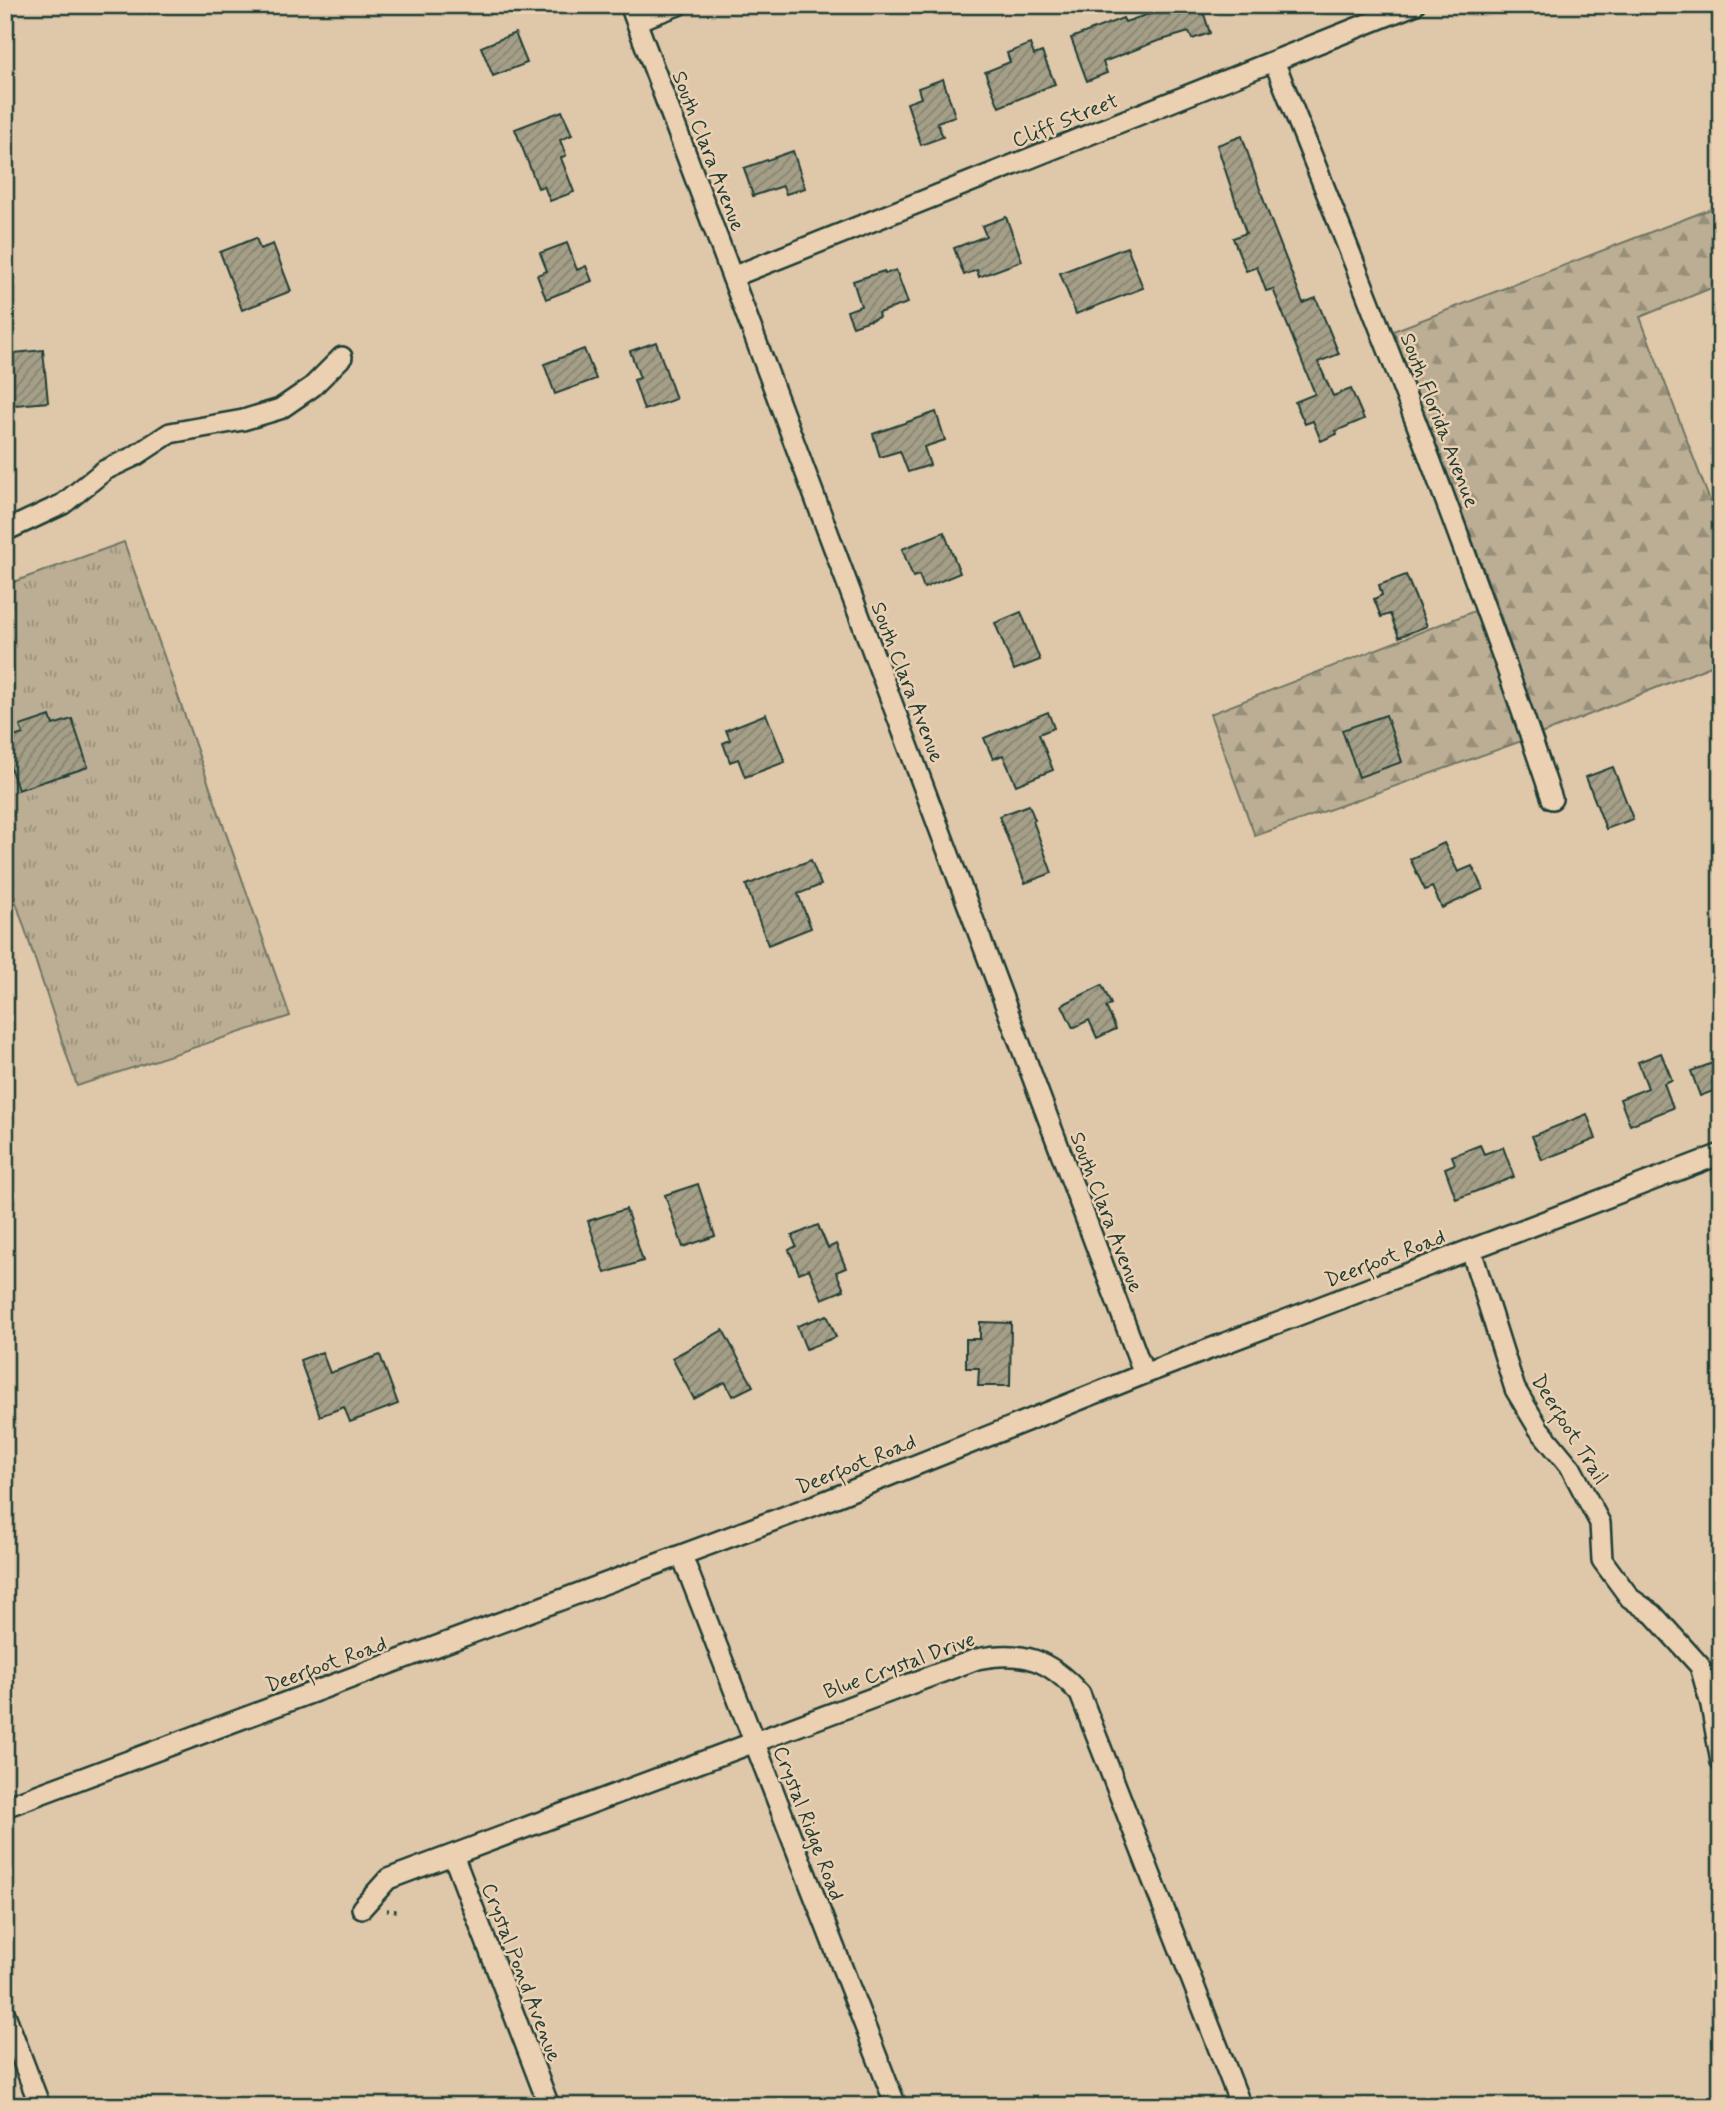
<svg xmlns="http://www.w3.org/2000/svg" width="1726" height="2111" font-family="Mynerve,sans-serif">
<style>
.grass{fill:url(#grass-tufts);stroke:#6e7664;stroke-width:2}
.forest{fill:url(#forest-firs);stroke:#6e7664;stroke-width:2}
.building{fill:url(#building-hatch);stroke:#1f3d34;stroke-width:2}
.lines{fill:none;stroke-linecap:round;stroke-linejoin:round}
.minor-casing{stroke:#1f3d34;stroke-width:24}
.path{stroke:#1f3d34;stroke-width:3.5;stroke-dasharray:2 5;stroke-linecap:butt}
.minor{stroke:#ebd0b2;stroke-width:19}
.labels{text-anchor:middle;stroke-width:5;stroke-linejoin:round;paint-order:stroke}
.street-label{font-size:21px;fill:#1f3d34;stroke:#ebd0b2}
</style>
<defs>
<pattern id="grass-tufts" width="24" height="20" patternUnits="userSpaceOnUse" patternTransform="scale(1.75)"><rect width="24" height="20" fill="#bcae94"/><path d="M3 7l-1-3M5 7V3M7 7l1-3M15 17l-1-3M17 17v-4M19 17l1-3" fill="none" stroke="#988f7a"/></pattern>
<pattern id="forest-firs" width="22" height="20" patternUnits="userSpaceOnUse" patternTransform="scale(1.75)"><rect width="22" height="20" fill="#bcae94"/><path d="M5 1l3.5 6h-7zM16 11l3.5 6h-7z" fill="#988f7a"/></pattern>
<pattern id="building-hatch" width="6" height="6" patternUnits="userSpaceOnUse" patternTransform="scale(1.75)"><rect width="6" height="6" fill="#a59f88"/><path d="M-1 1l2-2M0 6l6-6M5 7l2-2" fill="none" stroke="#868370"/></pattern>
</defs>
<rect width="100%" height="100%" fill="#dfc7aa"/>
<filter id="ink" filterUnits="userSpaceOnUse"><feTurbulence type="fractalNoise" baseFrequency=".0143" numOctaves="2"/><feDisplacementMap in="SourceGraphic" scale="14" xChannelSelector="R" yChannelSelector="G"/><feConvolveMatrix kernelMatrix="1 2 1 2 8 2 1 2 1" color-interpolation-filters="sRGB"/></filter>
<g filter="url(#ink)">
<!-- grass -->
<path class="grass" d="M124,542L290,1016L77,1086L5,869V585Z"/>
<!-- forest -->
<path class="forest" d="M1721,205V284L1640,317L1721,530V662L1541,734L1497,605L1393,331Z
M1477,610L1522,741L1255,836L1210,714Z"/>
<!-- building -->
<path class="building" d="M1163,5H1201L1210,33L1192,39L1189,32L1155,42L1103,62L1107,73L1087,81L1071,38L1123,18L1125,22L1164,9Z
M515,33L527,63L493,76L481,47Z
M1030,44L1034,55L1042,52L1055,84L999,107L985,72L1010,62L1007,53Z
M943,79L955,116L937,122L943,137L921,145L907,103L921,98L918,88Z
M562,111L572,135L560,140L566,155L561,158L574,192L550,201L544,186L538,188L515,129Z
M1242,136L1267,210L1303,303L1316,298L1339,354L1318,362L1333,396L1351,389L1364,419L1336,431L1337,434L1321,441L1313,421L1305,424L1295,402L1315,394L1273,289L1266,291L1257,267L1246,271L1233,238L1246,233L1217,145Z
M793,151L805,188L786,194L783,186L753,196L744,168Z
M1006,217L1022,261L979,277L977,270L964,275L954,248L986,236L982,226Z
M256,238L260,249L273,244L291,291L242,310L220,252Z
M567,243L577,270L586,266L592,281L546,299L537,275L547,271L540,253Z
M1127,247L1143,288L1076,314L1060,273Z
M896,270L908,303L878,313L879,317L853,326L847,311L861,306L853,281L884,271L885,274Z
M656,342L676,399L644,410L634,380L640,378L630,351Z
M584,349L596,379L555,394L544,364Z
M43,350L48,402L5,406V354Z
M936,412L945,440L924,447L930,465L908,472L900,451L880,457L873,434Z
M944,532L960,573L924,588L919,575L913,577L902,549Z
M1406,575L1427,626L1399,637L1390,614L1381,617L1374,599L1382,595L1379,585Z
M1021,612L1040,660L1014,670L995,623Z
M1048,712L1054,728L1039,734L1053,770L1016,785L1003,755L993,759L984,738Z
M766,714L785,762L745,777L738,759L730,762L723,743L730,740L726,730Z
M1386,715L1402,762L1359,777L1342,730Z
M50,716L53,725L72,719L88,767L18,790L5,752V740L23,734L20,726Z
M1613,767L1633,819L1606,829L1586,777Z
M1029,805L1035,820L1033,821L1052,873L1025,883L999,816Z
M1444,843L1458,872L1472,866L1483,889L1442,908L1432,887L1425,890L1410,859Z
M811,860L821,885L798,894L811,928L768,945L746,885Z
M1102,985L1111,1004L1106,1007L1116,1029L1097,1038L1089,1020L1073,1028L1062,1005Z
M1661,1053L1672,1080L1664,1083L1673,1108L1630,1125L1620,1099L1648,1088L1638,1062Z
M1721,1060V1088L1700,1096L1691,1071Z
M1587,1114L1596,1139L1542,1160L1532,1136Z
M1480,1145L1484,1154L1503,1147L1514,1177L1456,1199L1445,1168L1455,1164L1452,1156Z
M698,1184L715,1236L683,1247L665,1195Z
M626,1209L643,1261L605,1273L588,1221Z
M818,1225L828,1248L836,1244L846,1268L836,1272L844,1290L822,1299L809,1269L799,1273L789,1250L796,1246L792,1236Z
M827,1315L836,1337L806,1349L797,1326Z
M980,1322L1011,1323L1010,1386H978L979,1368H966V1339H980Z
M723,1330L753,1386L733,1396L725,1382L694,1399L672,1358Z
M322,1352L330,1373L380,1355L398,1404L350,1422L344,1407L320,1416L300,1360Z"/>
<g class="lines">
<!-- minor casing -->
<g class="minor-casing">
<path id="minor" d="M630,5L1144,1374
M636,21L678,5
M1274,61C1372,306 1468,549 1552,799
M732,277L1414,5
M5,531L63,504L105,470L135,456L170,433L243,420L280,409L312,387L342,357
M1471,1250L1515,1389L1539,1429L1571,1468L1600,1523L1602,1560L1630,1598L1653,1614L1700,1666L1711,1705L1721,1762
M682,1556L896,2106
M5,1807L818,1504L1144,1374L1721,1154
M453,1855L549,2106
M362,1908L388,1879L977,1659C1023,1650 1049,1659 1080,1694L1241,2106
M5,2014L40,2106"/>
</g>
<!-- path -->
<path class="path" d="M387,1910L398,1911"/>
<!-- minor -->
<use href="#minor" class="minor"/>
</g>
</g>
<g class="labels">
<!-- street labels -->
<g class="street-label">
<text transform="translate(1065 120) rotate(-22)" y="7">Cliff Street</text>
<text transform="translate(709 151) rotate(69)" y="7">South Clara Avenue</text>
<text transform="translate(1440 420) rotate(69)" y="7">South Florida Avenue</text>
<text transform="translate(908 682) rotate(69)" y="7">South Clara Avenue</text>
<text transform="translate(1107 1212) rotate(69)" y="7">South Clara Avenue</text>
<text transform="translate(1385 1258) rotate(-21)" y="7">Deerfoot Road</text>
<text transform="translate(1570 1429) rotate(58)" y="7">Deerfoot Trail</text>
<text transform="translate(856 1464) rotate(-22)" y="7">Deerfoot Road</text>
<text transform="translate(326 1664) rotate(-20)" y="7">Deerfoot Road</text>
<text transform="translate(899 1665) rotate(-20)" y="7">Blue Crystal Drive</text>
<text transform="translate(809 1823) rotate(69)" y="7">Crystal Ridge Road</text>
<text transform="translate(522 1972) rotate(69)" y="7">Crystal Pond Avenue</text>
</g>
</g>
<!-- margin -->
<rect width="1726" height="2111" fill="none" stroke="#ebd0b2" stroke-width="28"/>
<rect x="14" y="14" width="1698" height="2083" fill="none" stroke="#1f3d34" stroke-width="2.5" filter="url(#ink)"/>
</svg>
